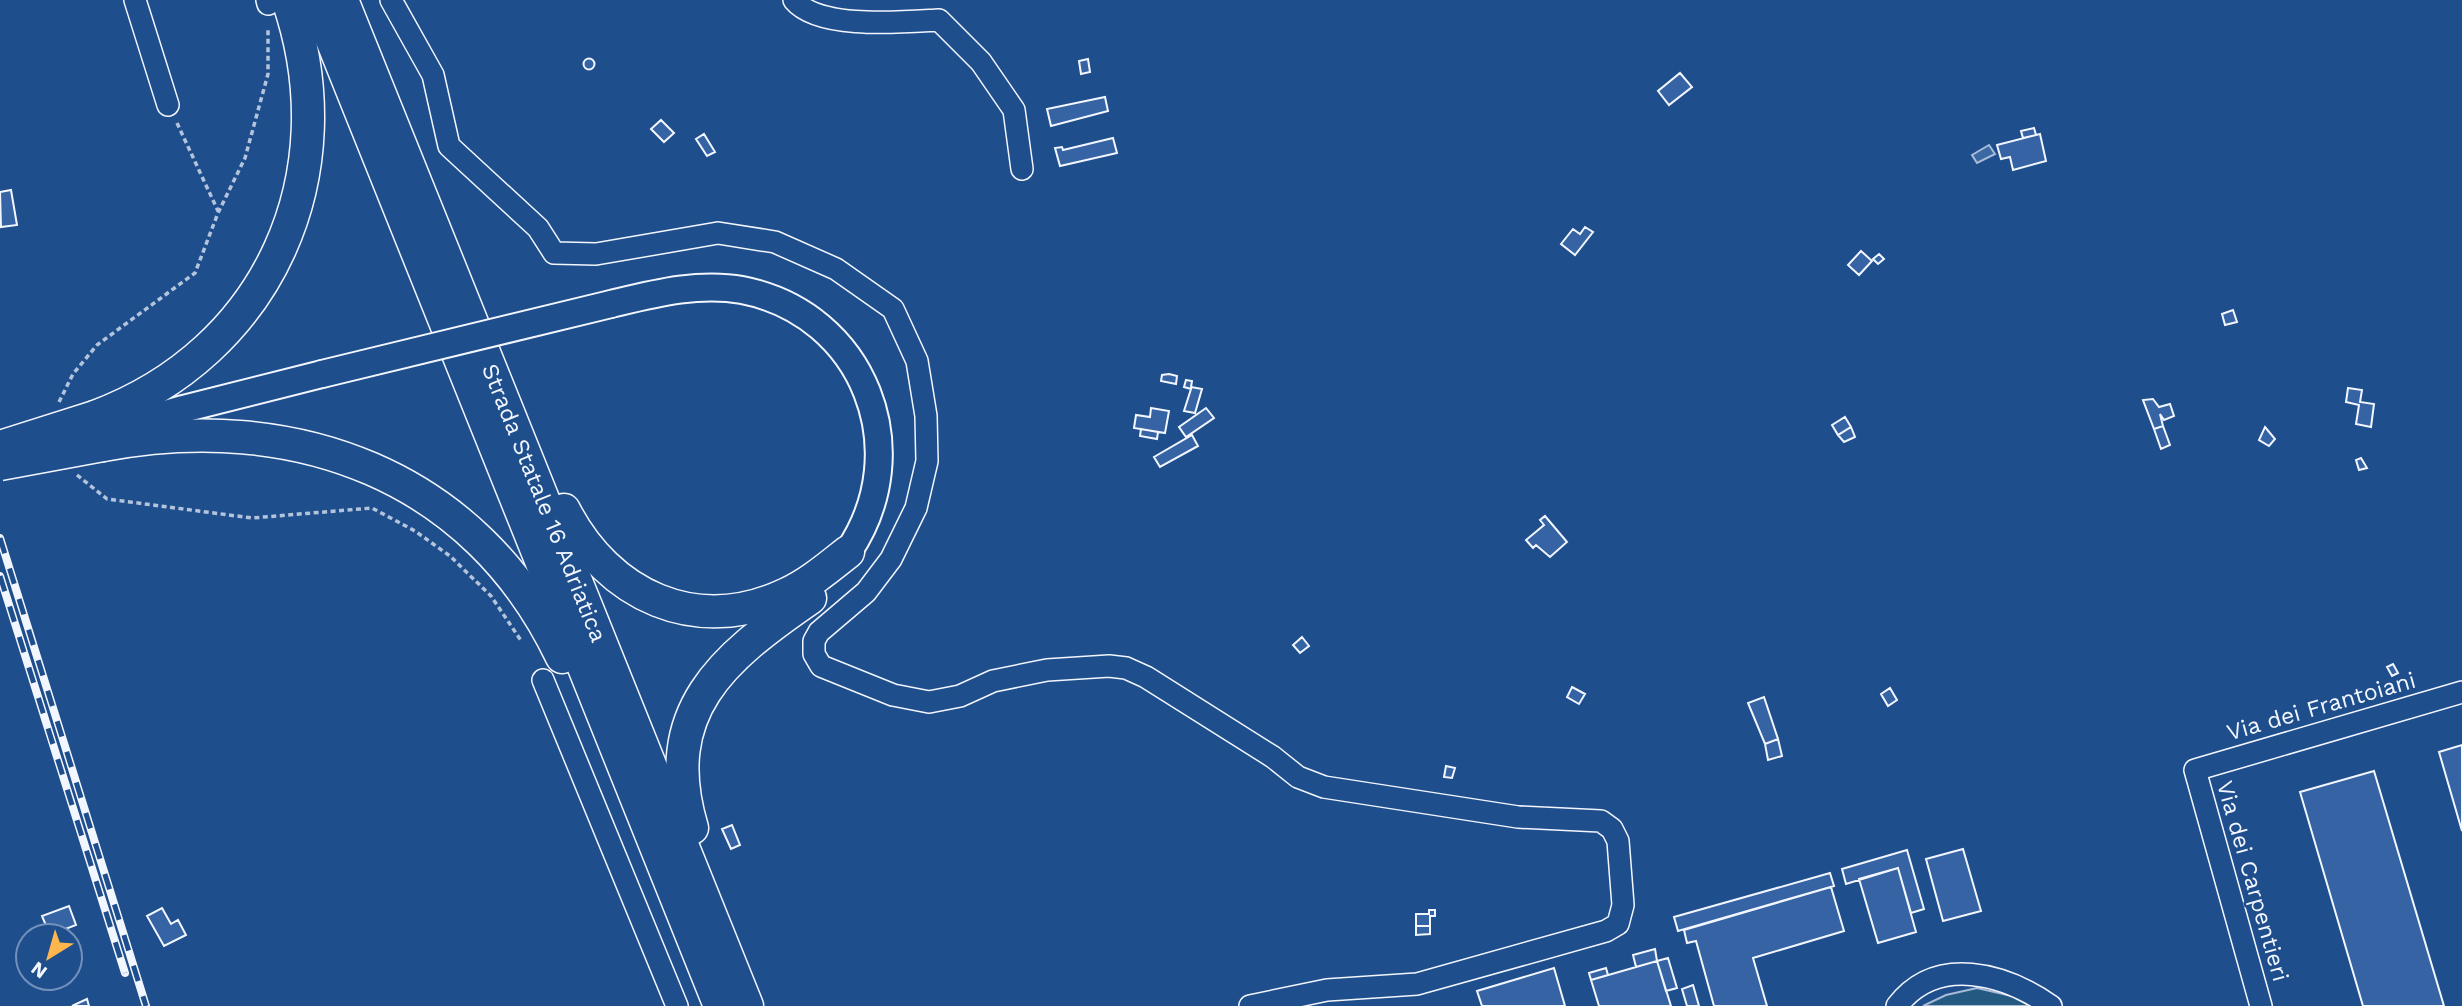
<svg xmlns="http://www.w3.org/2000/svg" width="2462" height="1006" font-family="'Work Sans',sans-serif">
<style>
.green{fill:#245a82;stroke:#a8bbd7;stroke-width:2}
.water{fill:#3b69a3;stroke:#a8bbd7;stroke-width:2}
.building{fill:#3563a3;stroke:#f2f6ff;stroke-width:2}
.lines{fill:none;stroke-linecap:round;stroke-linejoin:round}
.minor-casing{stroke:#f2f6ff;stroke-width:24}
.major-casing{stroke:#f2f6ff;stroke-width:30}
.highway-casing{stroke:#f2f6ff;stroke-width:35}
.path{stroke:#b3c4dc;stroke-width:3.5;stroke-dasharray:5 3.5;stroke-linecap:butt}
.minor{stroke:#1f4e8c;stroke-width:21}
.major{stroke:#1f4e8c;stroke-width:26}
.highway{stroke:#1f4e8c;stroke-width:32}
.rail-casing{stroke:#f2f6ff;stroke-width:8}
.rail{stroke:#1f4e8c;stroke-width:5;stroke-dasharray:16;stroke-linecap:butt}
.major-bridge-casing{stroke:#f2f6ff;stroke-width:30;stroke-linecap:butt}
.highway-bridge-casing{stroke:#f2f6ff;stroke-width:35;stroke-linecap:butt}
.major-bridge{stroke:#1f4e8c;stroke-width:26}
.highway-bridge{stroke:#1f4e8c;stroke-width:32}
.labels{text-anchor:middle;stroke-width:5;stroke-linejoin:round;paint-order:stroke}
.street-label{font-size:23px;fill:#f2f6ff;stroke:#1f4e8c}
</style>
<rect width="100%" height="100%" fill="#1f4e8c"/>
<!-- green -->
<path class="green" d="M1977,988L2016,997L2030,1006H1923L1946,995Z"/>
<!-- water -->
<path class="water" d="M1989,145L1995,154L1977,163L1972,155Z"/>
<!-- building -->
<path class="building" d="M583.5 64a5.5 5.5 0 1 1 11 0a5.5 5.5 0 1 1-11 0Z
M1088,59L1090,72L1081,74L1079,61Z
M1680,73L1692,87L1669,105L1658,91Z
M1105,97L1108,111L1051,126L1047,109Z
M661,120L674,133L664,142L651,129Z
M2034,128L2036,135L2023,138L2021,131Z
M704,134L715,152L707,156L696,139Z
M2040,134L2046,161L2013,170L2010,157L2001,159L1997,145Z
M1113,138L1117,153L1060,166L1055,148L1062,147L1063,150Z
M11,190L17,225L1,227L0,192Z
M1585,227L1593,232L1575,255L1561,244L1573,229L1580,234Z
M1861,251L1872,261L1859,275L1848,265Z
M1879,254L1884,259L1878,264L1873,259Z
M2233,310L2237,322L2225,325L2222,314Z
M1169,374L1177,376L1176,384L1161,381L1162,375Z
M1186,380L1192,381L1191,387L1202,389L1195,413L1184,411L1191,389L1184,387Z
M2348,388L2362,390L2360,402L2374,404L2371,427L2356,424L2359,405L2346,402Z
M2153,399L2159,407L2170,404L2174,416L2164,420L2160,414L2163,426L2154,429L2143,400Z
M1151,408L1169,411L1165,433L1134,428L1136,415L1150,417Z
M1206,408L1214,418L1186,437L1179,427Z
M1845,417L1851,427L1838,435L1832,425Z
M2163,426L2170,445L2161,449L2154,429Z
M1851,427L1855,437L1844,442L1838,435Z
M2265,427L2275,439L2269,446L2259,440Z
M1141,429L1158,432L1157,439L1140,436Z
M1192,435L1198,446L1160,467L1154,457Z
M2361,458L2367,468L2359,470L2356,460Z
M1545,516L1567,542L1550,557L1536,545L1533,548L1526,540L1544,525L1540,520Z
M1302,637L1309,646L1300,653L1293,645Z
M2393,664L2398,673L2392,676L2387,667Z
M1572,687L1585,694L1579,704L1567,697Z
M1890,688L1897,700L1888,706L1881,694Z
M1764,697L1778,739L1765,744L1748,703Z
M1778,739L1782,756L1768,760L1765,744Z
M2462,745V831L2439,752Z
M1446,766L1455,768L1452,778L1444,777Z
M2374,771L2444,1006H2363L2300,792Z
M732,825L740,845L731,849L722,829Z
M1963,849L1981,911L1943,921L1926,859Z
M1907,850L1924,909L1911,913L1898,868L1846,884L1842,869Z
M1898,868L1916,932L1878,943L1859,879Z
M1830,873L1834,886L1678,931L1674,917Z
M1831,887L1844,931L1753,958L1767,1006H1714L1696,941L1687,943L1684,930Z
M69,906L76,925L50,935L42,916Z
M162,908L171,924L178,920L186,935L164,946L147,916Z
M1429,910H1435V916H1430V926H1416V914H1429Z
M1416,926H1430V934L1416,935Z
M1655,949L1657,961L1636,967L1633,955Z
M1668,958L1677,988L1666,991L1657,961Z
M1657,961L1671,1006H1599L1591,980Z
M1554,968L1565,1006H1482L1477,991Z
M1606,968L1608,975L1591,980L1589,973Z
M1693,985L1699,1006H1687L1682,989Z
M87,999L89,1006H72Z"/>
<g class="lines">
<!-- minor casing -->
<g class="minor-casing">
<path id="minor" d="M135,0L168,105
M267,0L268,4
M391,0L433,75L449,146L538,228L554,253L596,254L718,233L775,242L836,269L893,309L917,361L926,416L927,461L916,508L891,559L866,592L819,632L814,641V654L821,666L893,695L929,702L960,696L993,681L1047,670L1109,666L1126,668L1146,677L1273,757L1298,777L1324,787L1518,817L1601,821L1612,829L1618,841L1623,905L1618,924L1606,931L1417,984L1327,990L1250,1006
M794,0C819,30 903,22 939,20L981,62L1014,110L1022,169
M543,680L677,1006
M1897,1006C1937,954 2005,974 2051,1006
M2261,1006L2195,770L2462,692"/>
</g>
<!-- major casing -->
<g class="major-casing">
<path id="major" d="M611,304C653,294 698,282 742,290C865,314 917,451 848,552
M101,433L183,409L322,374"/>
</g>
<!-- highway casing -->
<g class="highway-casing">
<g id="highway">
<path d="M316,0L720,1006"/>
<path id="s1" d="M342,0L747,1006"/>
<path d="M95,417C270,352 348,174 288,0"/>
<path d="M103,445C294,409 475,474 562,657"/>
<path d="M564,510C608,596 696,637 787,594C809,584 829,567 848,552"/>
<path d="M692,828C657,711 723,658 810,598"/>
</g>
</g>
<!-- path -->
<path class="path" d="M177,123L218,211
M59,402L73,374L97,345L195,273L218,213L245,158L268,74V27
M77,475L107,499L252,518L372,508L415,531L450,556L491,596L522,642"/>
<!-- minor -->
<use href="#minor" class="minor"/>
<!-- major -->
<use href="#major" class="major"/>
<!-- highway -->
<use href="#highway" class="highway"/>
<!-- rail casing -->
<g class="rail-casing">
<path id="rail" d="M0,538L146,1006
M0,576L125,973"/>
</g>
<!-- rail -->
<use href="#rail" class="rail"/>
<!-- major-bridge casing -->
<g class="major-bridge-casing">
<path id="major-bridge" d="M322,374L611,304"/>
</g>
<!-- highway-bridge casing -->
<g class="highway-bridge-casing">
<path id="highway-bridge" d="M0,447L95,417
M0,464L103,445"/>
</g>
<!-- major-bridge -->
<use href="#major-bridge" class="major-bridge"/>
<!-- highway-bridge -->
<use href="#highway-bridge" class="highway-bridge"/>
</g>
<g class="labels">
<!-- street labels -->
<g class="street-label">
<text dy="8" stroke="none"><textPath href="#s1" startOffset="542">Strada Statale 16 Adriatica</textPath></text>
<text transform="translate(2321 706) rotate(-16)" y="8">Via dei Frantoiani</text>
<text transform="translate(2253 881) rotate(74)" y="8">Via dei Carpentieri</text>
</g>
</g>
<!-- north arrow -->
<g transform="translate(49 957) rotate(217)"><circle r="33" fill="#1f4e8c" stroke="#7391ba" stroke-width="2"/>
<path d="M0-5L12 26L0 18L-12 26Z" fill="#ffb74d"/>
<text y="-10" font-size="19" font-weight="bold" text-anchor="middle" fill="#f2f6ff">N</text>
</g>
</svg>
